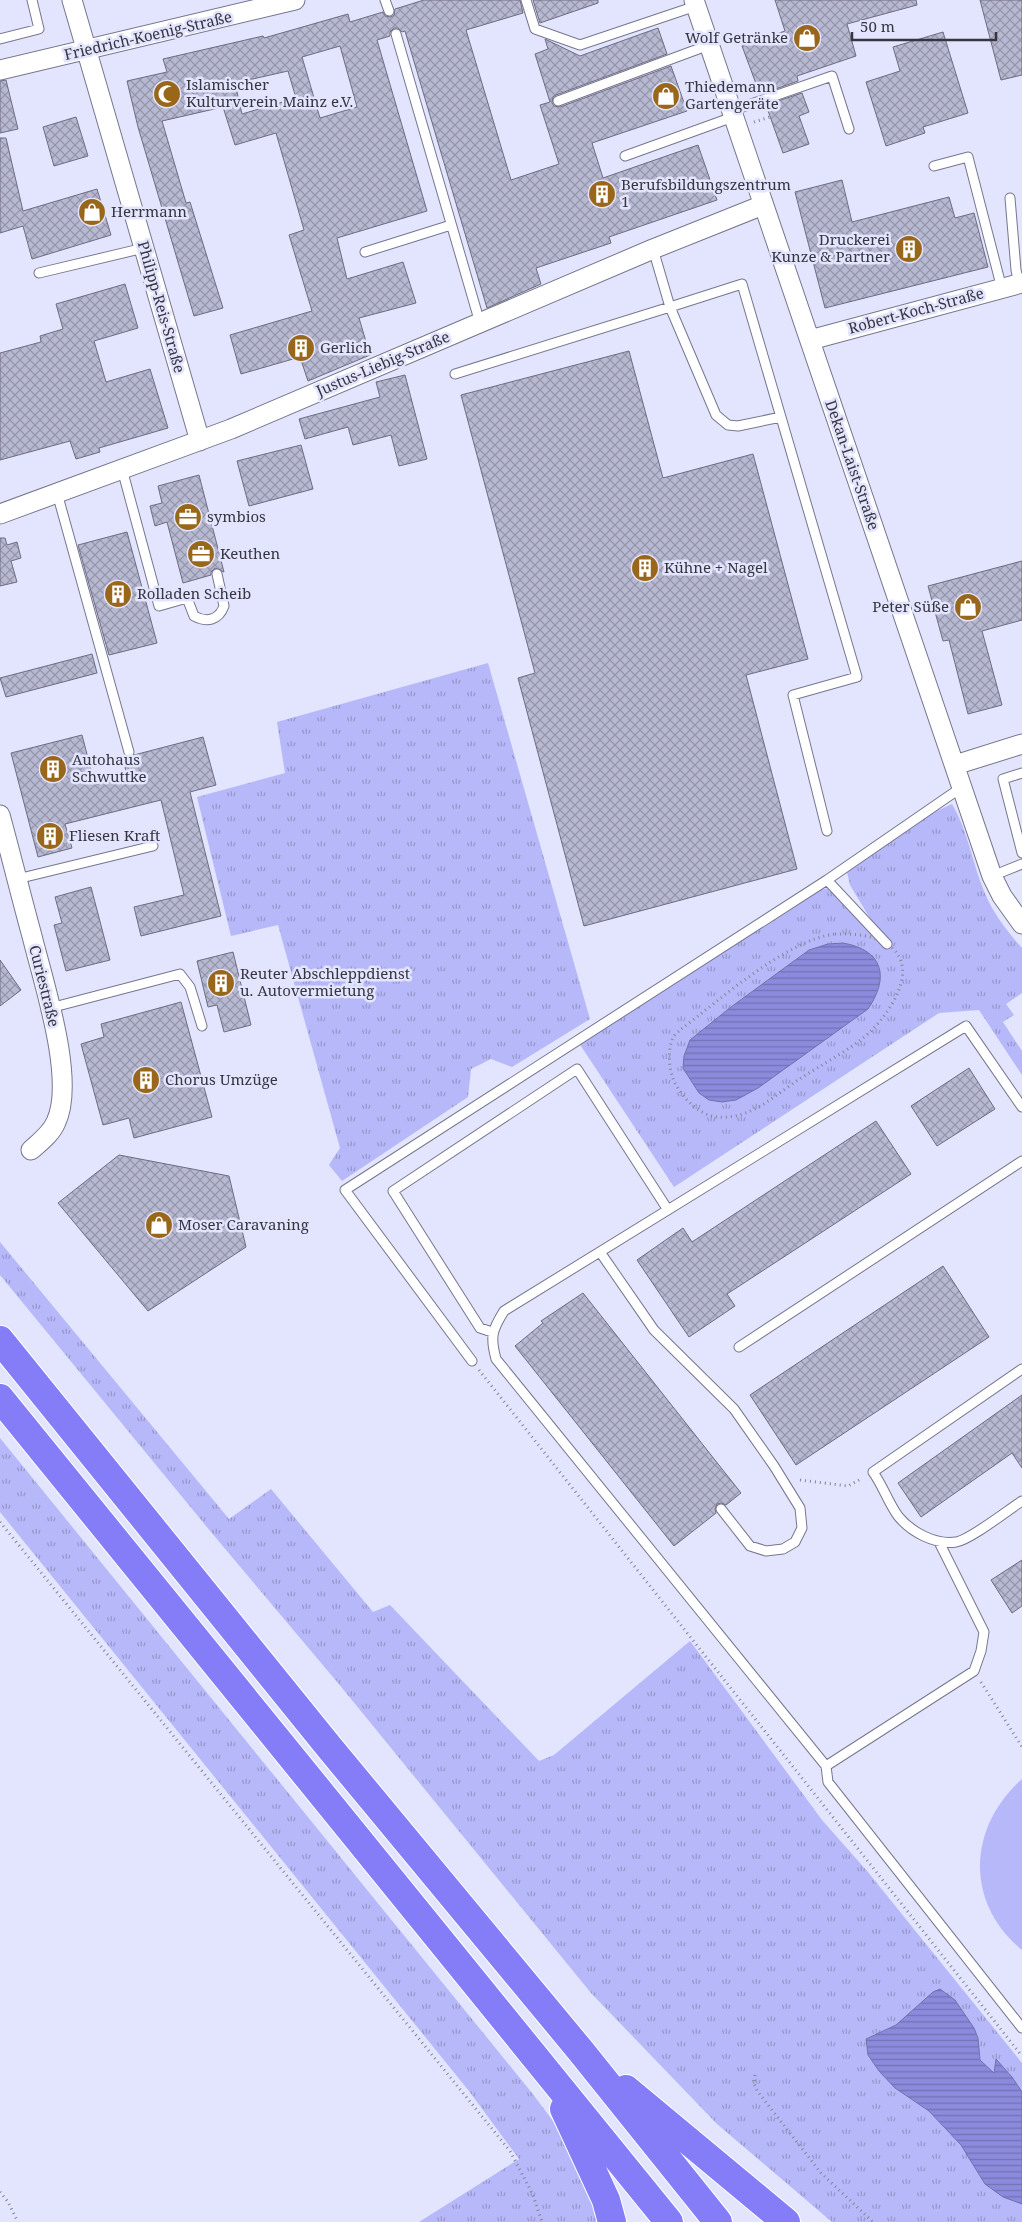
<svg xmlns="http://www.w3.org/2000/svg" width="1022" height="2222" font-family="'Noto Serif',serif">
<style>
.grass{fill:url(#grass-tufts)}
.garden{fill:#b7b8f9}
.water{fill:url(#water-rules);stroke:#7271ad}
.building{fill:url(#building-cross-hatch);stroke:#6c6d83;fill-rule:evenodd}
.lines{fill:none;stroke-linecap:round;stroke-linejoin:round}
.lane-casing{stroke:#76778e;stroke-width:11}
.street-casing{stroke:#76778e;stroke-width:21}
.highway-casing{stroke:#fff;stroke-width:30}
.path{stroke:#858596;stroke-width:3;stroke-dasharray:1 4;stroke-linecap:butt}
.lane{stroke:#fff;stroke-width:9}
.street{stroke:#fff;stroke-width:19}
.highway{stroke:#857cf7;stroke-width:28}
.labels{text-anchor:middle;stroke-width:5;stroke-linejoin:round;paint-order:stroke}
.street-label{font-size:15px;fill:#363640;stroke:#e3e4fe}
.poi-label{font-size:15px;fill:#363640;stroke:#e3e4fe;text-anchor:start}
</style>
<defs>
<pattern id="grass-tufts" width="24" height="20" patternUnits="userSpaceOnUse" patternTransform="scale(1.25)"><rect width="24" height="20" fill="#b7b8f9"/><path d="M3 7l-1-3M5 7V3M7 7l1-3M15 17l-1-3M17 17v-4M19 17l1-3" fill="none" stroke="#9696cb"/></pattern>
<pattern id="water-rules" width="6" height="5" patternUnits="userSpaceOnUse" patternTransform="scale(1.25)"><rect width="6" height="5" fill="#8b8adc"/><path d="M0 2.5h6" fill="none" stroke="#7272b4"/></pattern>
<pattern id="building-cross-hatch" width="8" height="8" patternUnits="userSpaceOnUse" patternTransform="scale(1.25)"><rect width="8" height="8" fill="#b7b8d1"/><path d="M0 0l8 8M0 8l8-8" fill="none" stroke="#9696ab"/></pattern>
</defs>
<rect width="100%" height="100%" fill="#e3e4fe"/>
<!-- grass -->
<path class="grass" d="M488,663L590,1019L512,1067L491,1059L471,1069L468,1097L342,1181L329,1165L340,1148L278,925L231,936L197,797L285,773L277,722Z
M952,804C968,831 972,862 984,891C992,912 1007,931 1022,948V993L1006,1004L1014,1015L1003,1022L1022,1051V1075L979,1010L939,1013L674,1187L579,1043L814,891L834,887L874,925L850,885L847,872L853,864L928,815Z
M0,1242L229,1519L271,1489L373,1612L390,1605L539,1761L554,1755L690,1641L822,1820L867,1871L1022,2063V2222H832L717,2124L591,1993L338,1683L211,1532L0,1275Z
M0,1438L532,2093L565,2137L603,2222H419L519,2159L469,2091L0,1512Z"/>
<!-- garden -->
<path class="garden" d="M1022,1779V1950C964,1902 968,1827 1022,1779Z"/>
<!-- water -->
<path class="water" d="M843,943C883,950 890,977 868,1009L758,1088L736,1100L722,1102L709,1100L699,1093L683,1068L684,1056L690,1040L731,1007L809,950L828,944Z
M940,1989L955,2000L974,2028L978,2038L980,2060L994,2073L996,2059L1012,2077L1022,2092V2204L1003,2197L985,2184L961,2145L929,2111L895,2088L879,2071L868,2055L866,2039L896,2025L933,1992Z"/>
<!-- building -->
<path class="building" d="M424,0H520L523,13L466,30L511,180L559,164L540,105L550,102L535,54L548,49L545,39L580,56L658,28L667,54L556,95L553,97L552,103L554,106L560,107L671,66L687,111L592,143L603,178L698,145L717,200L609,237L611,243L536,268L541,284L487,308L405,31L402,32L398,28H394L390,32V36L377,40L427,211L337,238L347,279L403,262L416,303L359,318L370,355L308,381L300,357L241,374L230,335L312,311L289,235L304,230L276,133L235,145L223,107L162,121L186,203L190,202L223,308L194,316L138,127L127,81L167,72L163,59L263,36L264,38L348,14L350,22L383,12L385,16L391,17L394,15L395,9ZM340,46L357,107L320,118L302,57ZM288,71L296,98L242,114L235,83Z
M533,0H598V3L540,23Z
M775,0H916L917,5L847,24L856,56L797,76L798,81L762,94L761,88L758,89L742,46L785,31Z
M980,0H1022V75L1001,80Z
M943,32L968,113L923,127L925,133L886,146L866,82L900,71L893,47Z
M6,80L18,129L0,133V81Z
M802,93L809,112L799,116L809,144L783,153L766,105Z
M76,117L88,156L54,166L43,127Z
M0,138H6L23,211L97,189L111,235L32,259L23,226L0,233Z
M842,180L852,222L949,197L955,218L974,213L988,267L825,308L795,192Z
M125,284L138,328L94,341L106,382L150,369L168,428L99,448L100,452L76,459L70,441L0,460V353L41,342L40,336L63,329L56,304Z
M629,351L663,478L753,454L808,659L746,675L797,869L584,926L518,678L535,673L461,395Z
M405,375L427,459L399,466L391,435L353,445L348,427L305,439L299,419L380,397L376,382Z
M301,445L313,489L249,506L237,461Z
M199,475L224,572L215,568L211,572V575L183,583L167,522L155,526L150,506L162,503L158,486Z
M127,532L157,643L109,655L78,545Z
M0,538H5L7,545L17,542L21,558L11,561L17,582L0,586Z
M1022,561V620L982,631L1002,705L968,714L949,640L943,641L928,586Z
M92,654L97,673L6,697L0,678Z
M82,735L95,785L127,776L123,758H130L134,755L203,737L216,785L190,792L221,916L141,936L134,907L184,895L161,800L65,824L72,848L38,857L11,753Z
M91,887L110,960L66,971L54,925L62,923L55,897Z
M233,952L251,1025L224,1032L217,1005L208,1007L197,961Z
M0,960L21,990L0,1006Z
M181,1002L212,1117L134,1138L129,1118L103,1125L81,1044L104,1037L101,1024Z
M969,1068L995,1109L937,1146L911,1106Z
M876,1121L911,1174L727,1294L735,1306L689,1337L637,1260L683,1228L692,1242Z
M119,1155L229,1176L246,1247L148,1311L58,1203Z
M943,1266L989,1337L796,1465L750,1395Z
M583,1293L741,1493L726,1505L721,1503L717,1504L715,1509L716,1513L674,1546L515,1346L543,1323L541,1321Z
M1022,1395V1468L1012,1453L921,1517L898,1483Z
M1022,1560V1606L1012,1613L991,1580Z"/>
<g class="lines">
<!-- lane casing -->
<g class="lane-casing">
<path id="lane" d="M385,0L389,11
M526,0L535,29L580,45L696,6
M396,34L480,323
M0,39L39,29L32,0
M558,101L709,45
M731,111L832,76L849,129
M625,156L733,117
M934,166L968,157L1002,289
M1010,198L1016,270L1019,284
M365,252L451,225
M39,273L144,248
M455,374L670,307L653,249
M781,417L738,426L728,425L716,415L670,307L742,284L857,677L793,695L827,831
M122,469L159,606L187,598L194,616C207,623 219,620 224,606L217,574
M57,493L129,752
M1022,773L1003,779L1022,853
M992,876L1022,864
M17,879L153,846
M827,880L887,944
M50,1008L180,974L190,987L202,1026
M1022,1107L966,1026L504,1311C492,1330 490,1337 496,1359L826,1766L828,1782L1022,2028
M600,1252L654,1330L734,1409L774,1466L800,1508L802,1528L795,1542L783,1549L766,1551L750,1546L721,1509
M492,1332L480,1328L393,1191L577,1069L668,1210
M739,1347L1022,1161
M472,1361L345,1190L827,880L962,787
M1022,1369L873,1472C883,1486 888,1502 898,1516C911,1532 935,1545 956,1542C970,1540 1008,1510 1022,1501
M826,1766L974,1671L981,1651L984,1632L939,1542"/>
</g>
<!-- street casing -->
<g class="street-casing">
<path id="street" d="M72,0L200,441
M694,0L992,876L1002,896L1022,924
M0,70L295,0
M810,340L1022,283
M0,514L231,429L653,249L763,205
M955,765L1022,744
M0,815C11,855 21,896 32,936C43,981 76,1080 56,1122C51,1134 40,1142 31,1150"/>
</g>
<!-- highway casing -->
<g class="highway-casing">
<path id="highway" d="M0,1340L329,1747L580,2050L718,2222
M0,1398L669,2222
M626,2089L786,2222
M564,2109L606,2200L612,2222"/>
</g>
<!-- path -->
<path class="path" d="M754,122L770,117
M835,934C852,934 872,934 887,944C921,966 892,1010 871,1031C855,1047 821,1065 801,1078C779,1092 756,1115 728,1117C704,1120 686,1103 675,1083C669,1072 667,1049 673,1038C674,1035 678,1032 680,1030C720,1000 786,940 835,934Z
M479,1370L1022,2056
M800,1480L848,1486L861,1479
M0,1522L510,2151L533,2195L542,2222
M981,1682L1022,1747
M755,2075L754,2084L758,2092L821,2173L873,2222
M0,2192L8,2202L18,2222"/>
<!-- lane -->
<use href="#lane" class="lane"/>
<!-- street -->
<use href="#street" class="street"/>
<!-- highway -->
<use href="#highway" class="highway"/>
</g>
<!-- icons -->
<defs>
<g id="shop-disc" transform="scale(1.4375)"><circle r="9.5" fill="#986719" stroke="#e3e4fe"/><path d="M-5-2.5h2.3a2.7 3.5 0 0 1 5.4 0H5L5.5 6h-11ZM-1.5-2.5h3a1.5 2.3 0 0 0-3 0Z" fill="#fff"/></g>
<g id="mosque-disc" transform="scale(1.4375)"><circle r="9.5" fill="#986719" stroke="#e3e4fe"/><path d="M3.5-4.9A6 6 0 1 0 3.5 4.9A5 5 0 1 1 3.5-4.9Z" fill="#fff"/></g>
<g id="building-disc" transform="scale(1.4375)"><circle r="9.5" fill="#986719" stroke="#e3e4fe"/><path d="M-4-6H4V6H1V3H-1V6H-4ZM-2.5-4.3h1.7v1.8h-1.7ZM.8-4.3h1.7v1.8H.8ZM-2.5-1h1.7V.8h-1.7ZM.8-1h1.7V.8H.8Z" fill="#fff"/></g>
<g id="office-disc" transform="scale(1.4375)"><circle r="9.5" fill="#986719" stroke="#e3e4fe"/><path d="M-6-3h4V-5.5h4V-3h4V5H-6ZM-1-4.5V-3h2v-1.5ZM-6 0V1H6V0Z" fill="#fff"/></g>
</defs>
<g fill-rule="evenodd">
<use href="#shop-disc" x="807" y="38"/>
<use href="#mosque-disc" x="167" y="94"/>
<use href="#shop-disc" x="666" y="96"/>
<use href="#building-disc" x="602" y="194"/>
<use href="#shop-disc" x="92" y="212"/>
<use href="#building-disc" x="909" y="249"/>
<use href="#building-disc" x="301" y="348"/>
<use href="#office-disc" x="188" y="517"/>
<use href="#office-disc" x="201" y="554"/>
<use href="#building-disc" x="645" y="568"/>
<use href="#building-disc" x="118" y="594"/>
<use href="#shop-disc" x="968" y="607"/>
<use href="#building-disc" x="53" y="769"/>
<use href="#building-disc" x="50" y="836"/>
<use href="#building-disc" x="221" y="983"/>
<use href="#building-disc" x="146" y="1080"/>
<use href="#shop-disc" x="159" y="1225"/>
</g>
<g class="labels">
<!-- street labels -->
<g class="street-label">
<text transform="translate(148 36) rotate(-13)" y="5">Friedrich-Koenig-Straße</text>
<text transform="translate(161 307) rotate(74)" y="5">Philipp-Reis-Straße</text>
<text transform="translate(916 311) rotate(-15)" y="5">Robert-Koch-Straße</text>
<text transform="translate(383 364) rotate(-23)" y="5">Justus-Liebig-Straße</text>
<text transform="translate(852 465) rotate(71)" y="5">Dekan-Laist-Straße</text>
<text transform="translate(44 986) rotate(76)" y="5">Curiestraße</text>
</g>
<!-- poi labels -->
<g class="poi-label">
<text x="788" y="43" text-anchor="end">Wolf Getränke</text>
<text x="186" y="90">Islamischer<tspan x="186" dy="17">Kulturverein Mainz e.V.</tspan></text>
<text x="685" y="92">Thiedemann<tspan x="685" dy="17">Gartengeräte</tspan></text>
<text x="621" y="190">Berufsbildungszentrum<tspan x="621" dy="17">1</tspan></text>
<text x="111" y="217">Herrmann</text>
<text x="890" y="245" text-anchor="end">Druckerei<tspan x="890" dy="17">Kunze &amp; Partner</tspan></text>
<text x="320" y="353">Gerlich</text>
<text x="207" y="522">symbios</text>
<text x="220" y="559">Keuthen</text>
<text x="664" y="573">Kühne + Nagel</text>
<text x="137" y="599">Rolladen Scheib</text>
<text x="949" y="612" text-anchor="end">Peter Süße</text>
<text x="72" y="765">Autohaus<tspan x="72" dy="17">Schwuttke</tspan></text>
<text x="69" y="841">Fliesen Kraft</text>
<text x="240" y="979">Reuter Abschleppdienst<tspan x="240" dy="17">u. Autovermietung</tspan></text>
<text x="165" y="1085">Chorus Umzüge</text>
<text x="178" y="1230">Moser Caravaning</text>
</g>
</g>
<!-- scale -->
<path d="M852 32v8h144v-8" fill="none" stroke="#363640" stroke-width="2.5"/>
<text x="860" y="32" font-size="15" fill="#363640" stroke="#e3e4fe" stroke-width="4" paint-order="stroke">50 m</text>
</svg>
